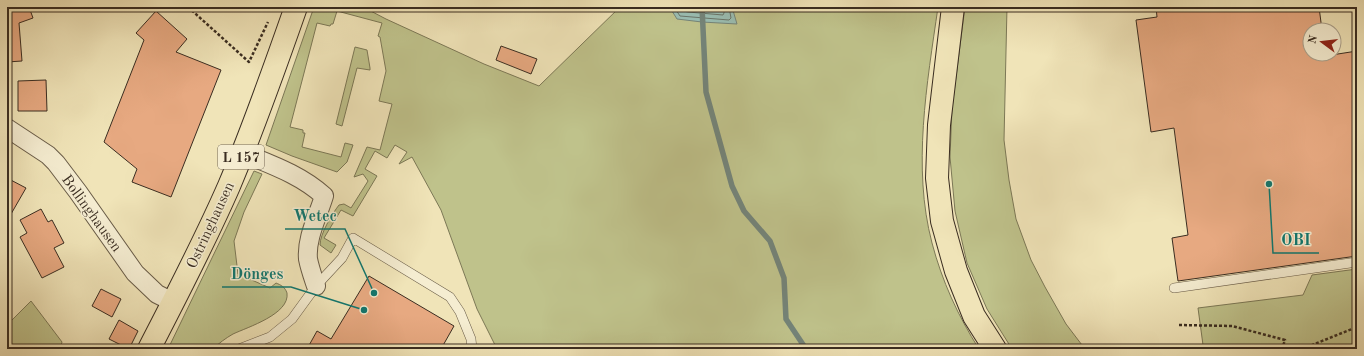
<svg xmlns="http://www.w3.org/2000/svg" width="1364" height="356" font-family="'Old Standard TT',serif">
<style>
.green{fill:#bfc28b;stroke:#7c7856}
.water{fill:#9abeb3;stroke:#748479}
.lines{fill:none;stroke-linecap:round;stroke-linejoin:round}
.shore{stroke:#6a766a;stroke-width:1}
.stream{stroke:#748479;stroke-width:5.5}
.building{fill:#e7a981;stroke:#3a2d21}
.lane-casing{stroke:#685b47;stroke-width:10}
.street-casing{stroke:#685b47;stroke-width:20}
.primary-casing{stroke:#3a2d21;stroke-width:24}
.highway-casing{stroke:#3a2d21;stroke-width:24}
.path{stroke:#3a2d21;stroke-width:2.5;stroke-dasharray:3 2;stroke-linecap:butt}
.lane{stroke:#f5edd1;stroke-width:9}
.street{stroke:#f5edd1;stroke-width:18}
.primary{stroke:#f0e4b8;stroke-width:22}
.highway{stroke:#f0e4b8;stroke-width:22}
.labels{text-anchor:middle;stroke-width:3;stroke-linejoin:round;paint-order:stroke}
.shield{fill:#f5edd1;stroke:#726756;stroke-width:1}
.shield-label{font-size:14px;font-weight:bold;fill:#3a2d21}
.street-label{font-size:15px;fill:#3a2d21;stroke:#f5edd1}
.leader{fill:none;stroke:#0f766e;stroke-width:1.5}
.callout-dot{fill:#0f766e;stroke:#f5edd1;stroke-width:1.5}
.callout-label{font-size:16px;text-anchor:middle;font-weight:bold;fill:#0f766e;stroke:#f5edd1;stroke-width:3;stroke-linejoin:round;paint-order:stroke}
</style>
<rect width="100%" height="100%" fill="#f0e4b8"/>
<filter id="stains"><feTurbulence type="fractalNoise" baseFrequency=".005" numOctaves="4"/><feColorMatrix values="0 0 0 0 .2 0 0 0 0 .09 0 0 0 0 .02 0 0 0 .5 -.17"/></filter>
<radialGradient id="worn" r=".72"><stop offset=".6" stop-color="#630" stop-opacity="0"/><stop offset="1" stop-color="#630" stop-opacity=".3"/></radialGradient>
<!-- green -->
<path class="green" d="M314,7H363L386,19L484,64L539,86L620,7H938C927,84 912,167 932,243C942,281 958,316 979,349H497L477,309L441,210L412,157L399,164L407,152L395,145L387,158L375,151L365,169L377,176L353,216L341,210L324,238L336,245L331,253L320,245C320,234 332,214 339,205L344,204L351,208L368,181L363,174L354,177L367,147L380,150L392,104L379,101L386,71L380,37L378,36L382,23L337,11L333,24H331L330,26L317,23L290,127L303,130V133H305L302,147L341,157L345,143L353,145L347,162L337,172L292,156L266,145Z
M965,7H1007L1004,140L1009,180L1016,219L1031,260L1045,287L1066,324L1085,349H1012L987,309L967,263L955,211L950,157L952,108Z
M355,47L367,50L370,68V70L357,68L342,126L336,124Z
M254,171L262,174L244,212L234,241L238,274L270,288L276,283C281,285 285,287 287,293C290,314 248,327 233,334C226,338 219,343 213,349H168Z
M1357,269V349H1183L1203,345L1198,308L1303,295L1312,275Z
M31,301L62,342L60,349H7V325Z"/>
<!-- water -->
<path class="water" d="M672,7H732L737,24L702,22L677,19L672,11Z"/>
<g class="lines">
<!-- shore -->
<path class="shore" d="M676,7V10L680,16L729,20L731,18L729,7
M681,7L683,11L688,12L723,15L724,13V7"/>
<!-- stream -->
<path class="stream" d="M702,7L706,92L732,186L744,211L770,241L784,278L786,319L806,349"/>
</g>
<!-- building -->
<path class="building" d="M7,7H29L33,18L19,23L22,61L7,62Z
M1156,7H1319L1322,30H1310V54H1325V56L1357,51V256L1178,281L1172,238L1188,235L1174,128L1151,132L1136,20L1157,17Z
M156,11L187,39L176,52L221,70L171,197L132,182L137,169L104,142L144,40L136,33Z
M501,46L537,59L531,74L496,60Z
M46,80L47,111H18V81Z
M7,178L26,188L7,221Z
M41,209L48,222L52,220L64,243L54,248L64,267L42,278L20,237L27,233L20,220Z
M369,276L454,326L441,349H307L317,331L331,339Z
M101,289L121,299L112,317L92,306Z
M119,320L138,331L129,349L109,339Z"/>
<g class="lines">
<!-- lane casing -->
<g class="lane-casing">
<path id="lane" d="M1174,288L1357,262
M239,349L270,337L292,319L316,286L342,258L353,238L450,297L460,312L471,339L472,349"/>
</g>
<!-- street casing -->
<g class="street-casing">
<path id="street" d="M7,128L48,155L56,163L78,192L135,273L157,294L173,302
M243,153C272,165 301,175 324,196C318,216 306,238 308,259C310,269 313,277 316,286"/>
</g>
<!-- primary casing -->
<g class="primary-casing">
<path id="primary" d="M149,349C177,295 205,241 229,186C254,127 275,67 296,7"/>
</g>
<!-- highway casing -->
<g class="highway-casing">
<path id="highway" d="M953,7L939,125L937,178L942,221L956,271L974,316L995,349"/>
</g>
<!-- path -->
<path class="path" d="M188,7L249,62L268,22
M1179,325L1232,326L1285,340L1282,349
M1302,349L1357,327"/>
<!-- lane -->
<use href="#lane" class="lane"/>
<!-- street -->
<use href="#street" class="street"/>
<!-- primary -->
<use href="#primary" class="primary"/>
<!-- highway -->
<use href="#highway" class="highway"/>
</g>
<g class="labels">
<!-- shield labels -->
<rect class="shield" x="218" y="145" width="46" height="24" rx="3"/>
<g class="shield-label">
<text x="241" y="162">L 157</text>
</g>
<!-- street labels -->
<g class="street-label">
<text transform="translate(92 213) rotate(54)" y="5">Bollinghausen</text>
<text transform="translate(210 225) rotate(-65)" y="5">Ostringhausen</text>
</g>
</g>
<!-- callouts -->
<path class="leader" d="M374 293L345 229H285M1269 184L1273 253H1319M364 310L291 287H222"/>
<g class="callout-dot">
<circle cx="374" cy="293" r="4"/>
<circle cx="1269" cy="184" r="4"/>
<circle cx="364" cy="310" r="4"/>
</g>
<g class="callout-label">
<text x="315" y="221">Wetec</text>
<text x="1296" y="245">OBI</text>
<text x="257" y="279">Dönges</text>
</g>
<!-- margin -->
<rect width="1364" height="356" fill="none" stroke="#f0e4b8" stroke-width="24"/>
<rect x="8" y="8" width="1348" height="340" fill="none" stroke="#3a2d21" stroke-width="2"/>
<rect x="12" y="12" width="1340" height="332" fill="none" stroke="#3a2d21"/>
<!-- north arrow -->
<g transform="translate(1322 42) rotate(285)"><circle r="19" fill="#f5edd1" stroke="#aaa08b"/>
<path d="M0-3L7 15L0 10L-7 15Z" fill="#8f2418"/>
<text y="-6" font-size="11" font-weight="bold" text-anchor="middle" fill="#3a2d21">N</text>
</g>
<rect width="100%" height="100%" filter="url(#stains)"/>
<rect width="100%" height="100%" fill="url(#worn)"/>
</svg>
